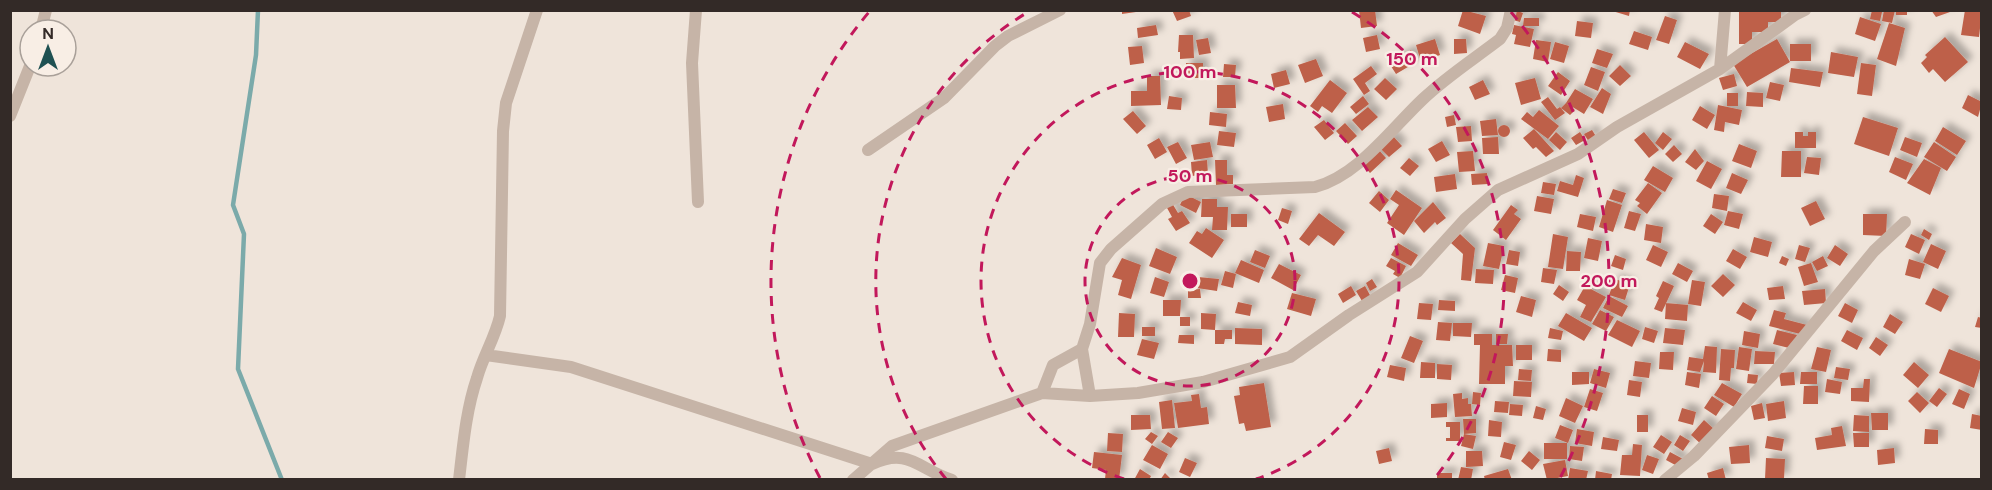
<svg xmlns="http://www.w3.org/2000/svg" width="1992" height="490" font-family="'DM Sans',sans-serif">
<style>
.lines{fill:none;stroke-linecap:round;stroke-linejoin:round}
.stream{stroke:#7baaaa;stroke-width:4.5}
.building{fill:#be6049;filter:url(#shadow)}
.minor{stroke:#c6b4a7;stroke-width:12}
.ring{fill:none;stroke:#c2185b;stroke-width:3;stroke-dasharray:10 8}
.centre{fill:#c2185b;stroke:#f8eee5;stroke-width:3}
.ring-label{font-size:18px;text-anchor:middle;font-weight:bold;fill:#c2185b;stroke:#f8eee5;stroke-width:4.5;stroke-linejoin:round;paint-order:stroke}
</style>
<defs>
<filter id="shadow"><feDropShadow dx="5.5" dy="-5.5" stdDeviation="3" flood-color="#0004"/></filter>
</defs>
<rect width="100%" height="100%" fill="#efe4da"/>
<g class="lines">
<!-- stream -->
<path class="stream" d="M258,10L256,55L233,205L244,234L238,369L282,480"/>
</g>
<!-- building -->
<path class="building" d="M1122,10H1136V12L1122,14Z
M1172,10H1189L1191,16L1177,21Z
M1359,10H1375L1377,26L1361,28Z
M1463,10L1486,16L1480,34L1458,26Z
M1515,10L1523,13L1520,22L1510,19Z
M1609,10H1630L1629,16Z
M1739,10H1781V22H1768V32H1752V44H1739Z
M1872,10L1882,12L1880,21L1870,19Z
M1884,10H1895L1892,23L1882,21Z
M1896,10H1907V15H1896Z
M1931,10H1950V12L1936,17Z
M1965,10H1982L1979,37L1961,35Z
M1665,16L1677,20L1669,44L1656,40Z
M1860,17L1881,24L1875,41L1855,34Z
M1524,18H1539V26H1523Z
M1577,21L1593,23L1591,38L1575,36Z
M1889,23L1905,28L1896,66L1877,59Z
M1156,25L1158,35L1138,38L1137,28Z
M1514,25L1534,29L1530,47L1514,44L1516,35L1512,34Z
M1634,31L1652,37L1648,50L1629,44Z
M1179,35H1193L1194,58L1180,59V52H1178Z
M1377,35L1380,49L1366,52L1363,38Z
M1945,37L1968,62L1945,82L1933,69L1929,73L1921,63L1927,57L1925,55Z
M1208,38L1211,53L1199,55L1196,40Z
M1435,39L1440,55L1421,62L1416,45Z
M1454,39H1466L1467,53L1454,54Z
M1777,39L1790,62L1747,87L1733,64Z
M1536,40L1551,42L1548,62L1533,59Z
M1555,42L1569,46L1564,63L1550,59Z
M1685,42L1709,54L1700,69L1677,57Z
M1790,44H1811V61H1790Z
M1142,46L1144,63L1130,65L1128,47Z
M1597,49L1613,54L1607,68L1592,63Z
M1411,50L1418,61L1396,74L1389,63Z
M1831,52L1858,57L1854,77L1828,73Z
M1316,59L1323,76L1305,83L1298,65Z
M1186,63H1203V78H1186Z
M1861,63L1876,65L1872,96L1857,94Z
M1224,64L1236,65L1235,77H1223Z
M1620,65L1631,76L1620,86L1609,76Z
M1371,66L1377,74L1365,83L1370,91L1364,95L1353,79Z
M1591,67L1605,72L1598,91L1584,85Z
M1791,68L1823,72L1820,87L1789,82Z
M1286,70L1290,84L1274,88L1271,74Z
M1558,72L1570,81L1561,95L1548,86Z
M1734,74L1737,86L1723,90L1719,78Z
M1147,76H1160L1161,105L1131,106V91H1147Z
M1385,78L1397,89L1386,100L1374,89Z
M1535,78L1541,99L1521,105L1515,83Z
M1330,80L1347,93L1332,113L1322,106L1318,112L1310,106Z
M1483,80L1490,94L1475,100L1469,87Z
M1770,82L1784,85L1780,101L1766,98Z
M1217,85H1235L1236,108H1217Z
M1602,88L1611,94L1603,114L1590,107Z
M1575,89L1593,99L1584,114L1566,103Z
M1747,92L1763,93V107L1746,106Z
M1727,93H1738V106H1727Z
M1968,95L1982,102L1978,117L1962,108Z
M1169,96L1182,98L1181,110L1167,109Z
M1363,96L1369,104L1356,114L1350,107Z
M1548,97L1557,109L1560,107L1565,113L1555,120L1541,102Z
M1566,103L1575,110L1570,115L1561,108Z
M1283,104L1285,119L1269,122L1266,107Z
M1718,105L1742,110L1739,125L1725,122L1724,132L1714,130Z
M1700,106L1715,115L1707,129L1692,120Z
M1368,107L1378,117L1362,131L1352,120Z
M1539,110L1559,126L1548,139L1521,119L1527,112L1533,117Z
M1133,111L1146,126L1137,134L1123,119Z
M1210,112L1227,114L1226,127L1209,125Z
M1454,115L1456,125L1447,127L1445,117Z
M1863,117L1898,128L1889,156L1854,144Z
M1496,119L1498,135L1482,136L1480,121Z
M1324,120L1334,133L1325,140L1314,127Z
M1345,123L1357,136L1348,144L1336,131Z
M1498 131a6 6 0 1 1 12 0a6 6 0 1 1-12 0Z
M1471,126L1472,141L1458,142L1456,127Z
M1943,127L1966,141L1957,155L1935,141Z
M1534,129L1554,151L1546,157L1536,147L1533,149L1523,138Z
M1592,130L1597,138L1589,142L1584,134Z
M1219,131L1236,133L1234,147L1217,145Z
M1556,132L1567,142L1560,150L1549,140Z
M1580,132L1585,140L1576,145L1571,138Z
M1644,132L1659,150L1649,158L1634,140Z
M1663,132L1672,139L1663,150L1655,143Z
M1795,132H1803V136H1808V132H1816V148H1795Z
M1392,135L1402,146L1389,157L1379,147Z
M1498,137L1499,154H1483L1482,138Z
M1905,137L1922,143L1917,157L1900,150Z
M1159,138L1167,152L1155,159L1147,145Z
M1442,141L1450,155L1436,162L1428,149Z
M1178,142L1187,158L1176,164L1167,147Z
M1210,142L1213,157L1194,160L1191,145Z
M1934,142L1956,157L1947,171L1924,157Z
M1739,144L1757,151L1751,168L1732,161Z
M1674,145L1682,154L1673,162L1665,154Z
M1377,148L1386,158L1370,173L1361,163Z
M1695,149L1704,161L1696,170L1685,162Z
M1473,151L1475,171L1459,172L1457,152Z
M1782,151H1801V177H1781Z
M1807,157L1821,158L1819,175L1804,173Z
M1895,157L1913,164L1906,180L1889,172Z
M1409,158L1419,166L1410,176L1400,168Z
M1924,159L1941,168L1930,195L1907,183Z
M1207,160L1208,174L1192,176L1191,162Z
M1215,160H1227V175H1233V184L1216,185Z
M1707,161L1722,169L1711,189L1696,181Z
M1653,166L1673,178L1665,192L1644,180Z
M1487,173L1488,184L1472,185L1471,174Z
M1732,173L1748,180L1741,194L1726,188Z
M1455,174L1457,189L1436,192L1434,177Z
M1576,175L1584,178L1578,197L1557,191L1560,181L1573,185Z
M1543,182L1556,184L1554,195L1541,193Z
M1648,183L1662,193L1647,214L1637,206L1640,203L1635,200Z
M1613,189L1626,193L1622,203L1609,199Z
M1396,190L1422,208L1404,235L1387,223L1399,205L1390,199Z
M1379,191L1389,200L1380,212L1369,203Z
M1185,194L1201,202L1196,213L1180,205Z
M1714,194L1729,196L1727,211L1712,208Z
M1537,196L1554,199L1551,214L1534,211Z
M1202,199H1217V207H1228L1227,230H1212L1213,217H1201Z
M1607,200L1622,205L1613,232L1599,227Z
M1816,201L1825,219L1810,226L1801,208Z
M1433,202L1446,218L1437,225L1435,222L1424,233L1414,221Z
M1172,203L1178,213L1182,211L1190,223L1176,231L1168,219L1172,217L1166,206Z
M1511,205L1518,210L1514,214L1521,219L1506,240L1493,230Z
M1282,208L1292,211L1288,224L1278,220Z
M1629,211L1641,214L1635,231L1624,228Z
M1728,211L1743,214L1739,229L1724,225Z
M1319,213L1345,232L1334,246L1318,235L1309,246L1299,239Z
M1231,214H1247V227H1231Z
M1580,214L1596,217L1593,231L1577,227Z
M1711,214L1723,222L1715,234L1703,226Z
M1863,214H1887L1886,236L1863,235Z
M1646,224L1663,227L1661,243L1644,240Z
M1206,228L1224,240L1212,258L1189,243L1197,231L1202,234Z
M1924,229L1932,234L1929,240L1921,235Z
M1460,234L1475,248L1471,281L1461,280L1463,254L1451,243Z
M1553,234L1568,237L1563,269L1548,267Z
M1911,234L1925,240L1919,254L1905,247Z
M1754,237L1772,242L1768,257L1750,252Z
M1588,238L1602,241L1598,261L1584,258Z
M1398,243L1418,255L1411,266L1391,255Z
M1488,243L1504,246L1499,269L1483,266Z
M1931,244L1946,251L1938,269L1923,262Z
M1653,245L1668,252L1661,267L1646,260Z
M1799,245L1810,248L1805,262L1795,259Z
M1835,245L1848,254L1840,266L1827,258Z
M1156,248L1177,257L1170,274L1149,266Z
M1733,249L1747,257L1740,269L1726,261Z
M1255,250L1270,256L1265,268L1250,262Z
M1509,250L1520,252L1518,266L1506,264Z
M1567,251L1581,252L1580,271H1566Z
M1615,255L1626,259L1623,270L1611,266Z
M1782,256L1789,259L1786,266L1779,263Z
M1823,256L1828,266L1817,271L1812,262Z
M1122,258L1141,265L1131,299L1118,295L1122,280L1112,277Z
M1391,258L1406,266L1400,278L1393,274L1395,271L1386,266Z
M1909,259L1925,264L1920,279L1905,275Z
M1241,260L1264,270L1259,283L1235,273Z
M1678,263L1693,271L1687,282L1672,274Z
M1811,263L1818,282L1804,286L1798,267Z
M1279,264L1301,275L1293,290L1271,278Z
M1543,268L1557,270L1554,284L1541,282Z
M1476,269L1494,270L1493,284L1475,283Z
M1225,271L1236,274L1233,288L1221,285Z
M1723,274L1735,285L1723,297L1711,286Z
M1505,275L1518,278L1515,293L1501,290Z
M1155,277L1169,282L1164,297L1150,293Z
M1198,277L1219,279L1217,291L1197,288Z
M1372,279L1377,287L1370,291L1366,283Z
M1615,279L1630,284L1625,300L1609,295Z
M1692,280L1705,282L1701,306L1688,304Z
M1663,281L1674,286L1662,312L1654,309L1659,298L1656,296Z
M1559,285L1569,292L1563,301L1553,294Z
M1351,286L1356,295L1343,303L1338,294Z
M1365,286L1371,297L1362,301L1356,291Z
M1585,286L1606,297L1591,322L1580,317L1586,305L1577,300Z
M1783,286L1785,299L1769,300L1767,288Z
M1933,288L1949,296L1941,312L1925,304Z
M1200,289L1201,298H1188V290Z
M1825,289L1826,303L1804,305L1802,291Z
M1292,293L1316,299L1311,316L1287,309Z
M1521,296L1536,300L1532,317L1516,312Z
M1609,296L1628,306L1622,317L1603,308Z
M1163,300H1181L1180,316H1163Z
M1439,300L1455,301V311L1438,310Z
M1238,302L1252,305L1250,316L1235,313Z
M1743,302L1757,310L1751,321L1736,313Z
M1419,303L1433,304L1431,320L1417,319Z
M1666,303L1688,305L1687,321L1665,319Z
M1845,303L1858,310L1852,323L1838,316Z
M1600,310L1614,317L1606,331L1592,324Z
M1774,310L1786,313L1784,319L1807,325L1804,335L1769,326Z
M1119,313L1135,314L1134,337H1118Z
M1201,313L1216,314L1215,330L1201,329Z
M1566,313L1592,328L1584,341L1558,326Z
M1890,314L1903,322L1895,334L1883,327Z
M1180,317H1190V326H1180Z
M1978,317L1982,318V328L1975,327Z
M1617,320L1640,331L1632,347L1608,335Z
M1438,322L1452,323L1450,341L1436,340Z
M1453,323H1472L1471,337L1453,336Z
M1142,327H1155V336H1142Z
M1645,327L1658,331L1654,343L1642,339Z
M1235,328L1262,329V345L1235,344Z
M1550,328L1563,331L1561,340L1548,338Z
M1665,328L1685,330L1683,345L1663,343Z
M1215,330H1232V339H1225L1224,344H1215Z
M1777,330L1797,335L1793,349L1773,344Z
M1847,330L1863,338L1857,350L1841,341Z
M1744,331L1760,334L1758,348L1742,345Z
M1474,334H1492V345H1512L1513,366H1505V384H1479L1480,345H1474Z
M1496,334H1508L1507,344H1496Z
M1179,335H1194V344L1178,343Z
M1410,336L1423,341L1414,363L1401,358Z
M1876,337L1888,345L1880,356L1869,348Z
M1142,339L1159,343L1154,359L1137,355Z
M1516,345H1532V360H1516Z
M1705,346L1717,347L1716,373L1703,372L1704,361L1700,372L1687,370L1689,357L1703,359Z
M1739,347L1752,349L1749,371L1736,369Z
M1817,347L1831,350L1826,372L1811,369Z
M1548,349L1561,350V362L1547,361Z
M1721,349L1735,350L1734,368H1731L1730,381L1719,380Z
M1949,349L1982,362L1974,388L1939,373Z
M1755,351L1775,352L1774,364H1754Z
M1660,352H1674L1673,370L1659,369Z
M1635,361L1651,363L1649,378L1633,376Z
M1421,362L1435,363V378H1420Z
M1914,362L1929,375L1918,388L1903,375Z
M1437,364L1452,365L1451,380L1437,379Z
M1390,365L1406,368L1404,381L1387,377Z
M1836,367L1850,369L1848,380L1834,378Z
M1519,369L1532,370L1531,381L1518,380Z
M1594,369L1610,373L1606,388L1590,383Z
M1572,372H1589V384L1572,385Z
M1687,372L1701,374L1699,388L1685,385Z
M1794,372L1795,385L1781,386L1779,373Z
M1801,372H1817V384H1800Z
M1748,374L1758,375L1757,384L1747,383Z
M1827,379L1842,382L1840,394L1825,392Z
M1864,379H1870L1869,402L1851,401V388H1863Z
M1629,380L1642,382L1640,397L1627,395Z
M1514,381L1532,382L1531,397L1513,396Z
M1264,383L1271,427L1246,431L1244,423L1239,424L1234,396L1240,395L1239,387Z
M1722,383L1742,394L1734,407L1714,395Z
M1804,386H1818V404H1803Z
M1939,388L1947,394L1937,407L1929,401Z
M1590,389L1603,393L1597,411L1584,407Z
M1959,389L1970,394L1964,409L1952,404Z
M1473,392L1481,393L1480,405L1472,404Z
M1917,392L1929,403L1920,413L1908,401Z
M1462,393V399L1468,398V404H1471L1472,416L1455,417L1453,394Z
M1199,394L1201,408L1207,407L1209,424L1178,428L1174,403L1192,401L1191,395Z
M1712,396L1724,404L1716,416L1704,408Z
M1566,398L1583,406L1575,423L1559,416Z
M1172,400L1175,428L1162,429L1159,402Z
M1495,401L1509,402L1508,413L1494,412Z
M1784,401L1786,418L1768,421L1766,404Z
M1447,403V417L1431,418V404Z
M1762,403L1765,418L1754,420L1751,406Z
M1510,404L1523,405L1522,416L1509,415Z
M1536,406L1546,409L1543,420L1533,418Z
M1682,408L1696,412L1693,425L1678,421Z
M1871,413H1888V430H1872Z
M1972,414L1982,416V430L1970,428Z
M1131,415H1150L1151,429L1131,430Z
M1637,415H1648V432H1637Z
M1854,415L1869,416V432L1853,431Z
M1463,419H1476V433L1464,434Z
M1489,420L1502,422L1501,437L1488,436Z
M1704,420L1715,430L1702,445L1691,435Z
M1446,422H1460V441H1446V438H1450V427H1446Z
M1560,425L1573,430L1568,443L1555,438Z
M1842,426L1846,446L1817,450L1815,438L1832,435L1831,428Z
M1577,429L1594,432L1592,446L1575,443Z
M1925,429L1938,430V444H1924Z
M1151,432L1158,436L1152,444L1145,439Z
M1168,432L1178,438L1171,448L1161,442Z
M1108,433L1123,434L1122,452L1107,451Z
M1853,433H1869V447H1854Z
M1464,434L1476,436L1473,449L1461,446Z
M1661,435L1672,442L1664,454L1653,447Z
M1680,435L1690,441L1683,451L1674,445Z
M1767,436L1784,439L1782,451L1765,448Z
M1603,437L1619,440L1617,451L1601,449Z
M1504,442L1516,445L1511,460L1500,457Z
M1544,443H1567V459H1544Z
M1633,444L1642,445L1640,476L1620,475L1622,455H1632Z
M1152,445L1168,454L1160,469L1143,460Z
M1749,445L1750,463L1731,464L1729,447Z
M1570,446L1584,447L1582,461L1569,459Z
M1389,448L1392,461L1379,464L1376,451Z
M1894,448L1895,463L1878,465L1877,450Z
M1466,451H1482L1483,466L1466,467Z
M1529,451L1540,460L1532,470L1521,461Z
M1094,452L1122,455L1119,480L1105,479L1106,470L1092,468Z
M1670,452L1683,459L1679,467L1666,460Z
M1647,455L1659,459L1653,474L1642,470Z
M1185,458L1197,463L1190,477L1179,472Z
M1766,458L1785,459L1784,479H1765Z
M1565,460L1568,476L1547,480L1543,464Z
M1461,467L1473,469L1471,480H1458Z
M1570,468L1588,471L1586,480H1568Z
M1723,468L1726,480H1709L1707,473Z
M1140,469L1151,476L1149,480H1134Z
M1508,469L1512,480H1485L1484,476Z
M1596,471L1612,474L1611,480H1595Z
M1165,473L1172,480H1160Z
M1437,473H1452V480H1437Z"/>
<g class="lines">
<!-- minor -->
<path class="minor" d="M696,10L692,63L698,202
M41,30L46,10
M1720,69L1725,10
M10,116L30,66
M868,150L944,98L995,46L1008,36L1060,10
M486,355L571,367L872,464C909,447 918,469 952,480
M1042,393L1053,365L1082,349
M1090,396L1082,349L1090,324L1100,263L1111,249L1162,204L1188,192L1315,187C1359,175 1391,129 1423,99C1446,77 1474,59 1500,39L1507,28L1511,10
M459,480C463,446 466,410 477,378C483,356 495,338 500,316L503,131L506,103L537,10
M853,480L892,446L1042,393L1090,396L1138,393L1203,382L1290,357L1349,315L1417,272L1465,219L1498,190L1578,154L1617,127L1720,69L1795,15L1805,10
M1665,480L1694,456L1773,374L1874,251L1905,222"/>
</g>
<!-- distance rings -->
<g class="ring">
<circle cx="1190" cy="281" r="105"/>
<path d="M1124 479A209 209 0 1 1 1256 479"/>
<path d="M946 479A314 314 0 0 1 1028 12M1352 12A314 314 0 0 1 1434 479"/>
<path d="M820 478A419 419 0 0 1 869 12M1511 12A419 419 0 0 1 1560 478"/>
</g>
<circle cx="1190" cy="281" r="9" class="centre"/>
<g class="ring-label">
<text x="1412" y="65">150 m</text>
<text x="1190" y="78">100 m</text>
<text x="1190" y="182">50 m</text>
<text x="1609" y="287">200 m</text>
</g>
<!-- border -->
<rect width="1992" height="490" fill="none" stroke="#332a27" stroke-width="24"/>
<!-- north arrow -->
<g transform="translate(48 48)"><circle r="28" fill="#f8eee5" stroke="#a9a099" stroke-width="1.5"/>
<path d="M0-4.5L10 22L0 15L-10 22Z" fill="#1f5152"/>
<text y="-9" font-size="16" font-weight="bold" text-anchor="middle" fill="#332a27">N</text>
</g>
</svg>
